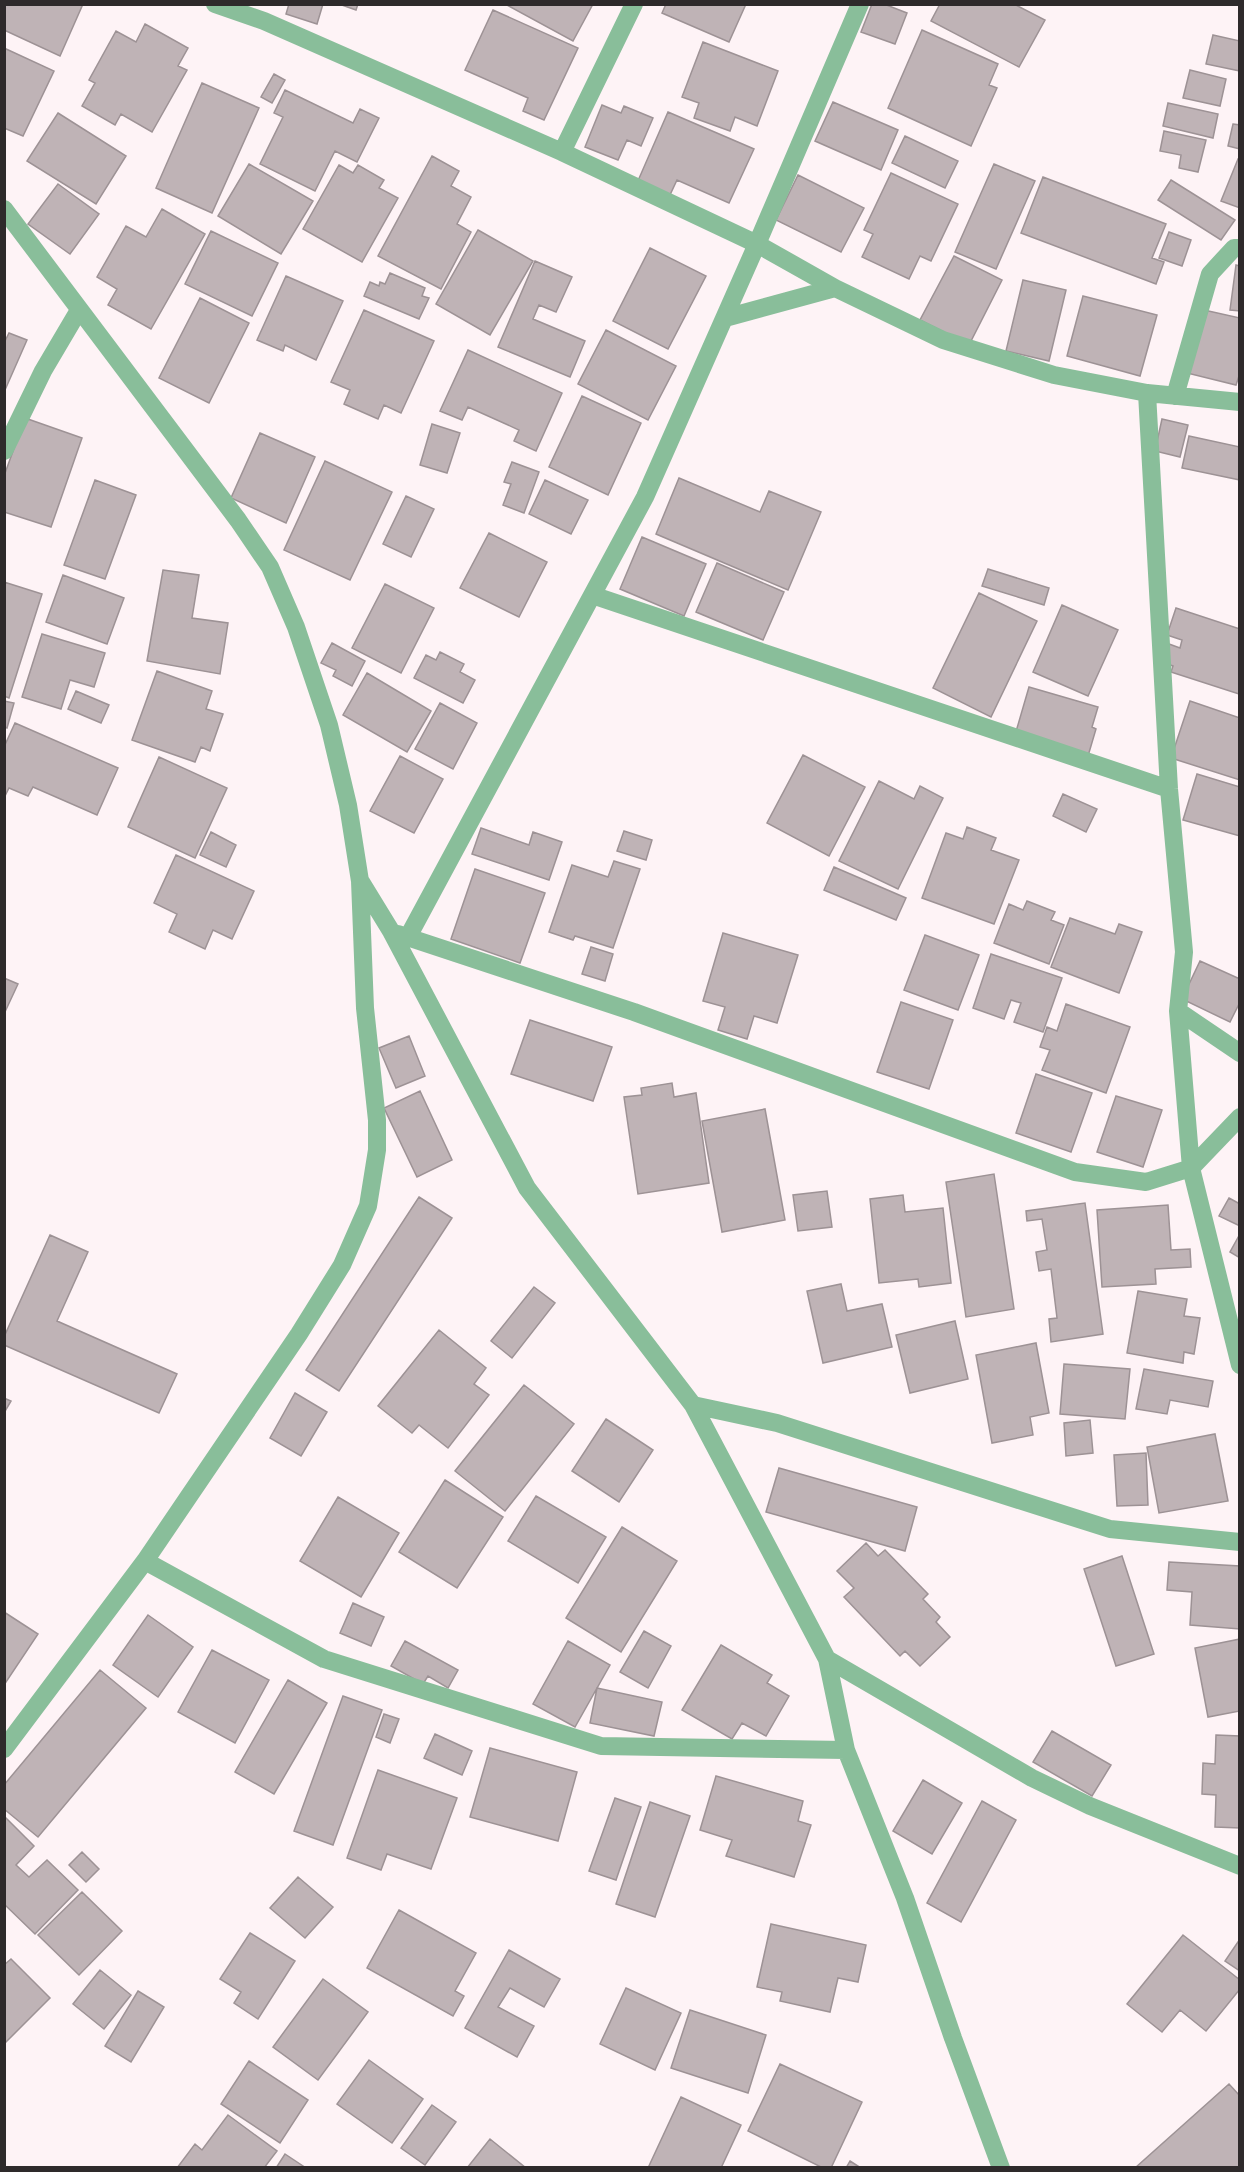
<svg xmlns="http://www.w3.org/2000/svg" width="1244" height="2172" font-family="'Archivo Narrow',sans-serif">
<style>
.building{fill:#bfb3b6;stroke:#9d9295;stroke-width:1.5}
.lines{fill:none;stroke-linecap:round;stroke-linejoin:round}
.minor{stroke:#89be9a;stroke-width:18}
</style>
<rect width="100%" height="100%" fill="#fef3f6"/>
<!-- building -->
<path class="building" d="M4,4H83L60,56L4,30Z
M289,4H323L317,24L286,14Z
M339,4H358L356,10Z
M505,4H593L573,41Z
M666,4H746L729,42L662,13Z
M872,4H884L907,13L895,44L861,32Z
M940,4H1014L1045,20L1019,67L931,21Z
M493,10L578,48L544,120L523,111L528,98L465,70Z
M145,24L188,48L178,66L187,70L152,132L121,114L115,125L82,106L95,83L89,80L116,31L136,42Z
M922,30L998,64L989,85L997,88L971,146L888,108Z
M1213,35L1240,41V71L1206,64Z
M703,42L778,71L757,126L735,117L730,131L694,118L699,103L682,97Z
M4,48L54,71L23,136L4,128Z
M1190,70L1226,79L1220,106L1183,98Z
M274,74L285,80L272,103L261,97Z
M202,83L259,108L212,213L156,188Z
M285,90L353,123L360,109L379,118L357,162L335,151L315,191L260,164L283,117L274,113Z
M833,102L898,130L881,170L815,141Z
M1168,103L1218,114L1213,138L1163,126Z
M602,105L621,113L624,106L653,118L641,146L627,140L618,160L585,147Z
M668,112L754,149L729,203L677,180L669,197L637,183Z
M58,113L126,156L96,204L27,161Z
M1233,124L1240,125V149L1228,146Z
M1164,131L1206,140L1198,172L1179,168L1181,155L1160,151Z
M905,136L958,161L945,188L892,163Z
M432,156L459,171L451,186L471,197L457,224L471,232L441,289L378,256Z
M1238,159L1240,160V208L1221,201Z
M249,164L313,201L281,254L218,216Z
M994,164L1035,181L996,269L955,252Z
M339,165L353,173L358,165L384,180L379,188L398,198L362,262L303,229Z
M891,173L958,204L931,261L920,256L909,279L862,257L873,234L864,230Z
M798,175L864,208L841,252L776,220Z
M1043,177L1166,224L1152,258L1164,262L1156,284L1021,233Z
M1171,180L1235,220L1221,240L1158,200Z
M58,184L99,214L70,254L28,224Z
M162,209L205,234L151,329L108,305L117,289L97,277L126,226L146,237Z
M478,230L533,261L490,335L436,304Z
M211,231L278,263L252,316L185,284Z
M1169,232L1191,240L1182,266L1159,258Z
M650,248L706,276L668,349L613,321Z
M954,256L1002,280L969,345L920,320Z
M535,261L572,277L556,312L539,305L533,319L585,341L570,377L498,347Z
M1236,265L1240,266V311L1230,310Z
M390,273L425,288L422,296L429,298L419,319L364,296L370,282L379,286L380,282L385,284Z
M286,276L343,301L316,360L285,345L283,351L257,340Z
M1023,280L1066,290L1049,361L1006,351Z
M1083,296L1157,315L1140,376L1067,356Z
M200,298L249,323L209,403L159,378Z
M364,310L434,341L401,413L384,405L378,419L344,404L350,390L331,382Z
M1204,310L1240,318V373L1236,385L1187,373Z
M606,330L676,366L648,420L578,384Z
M9,333L27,340L5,390L4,343Z
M468,350L562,393L536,451L514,441L519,430L468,407L462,420L440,411Z
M582,396L641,423L608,495L549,467Z
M25,418L82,438L51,527L4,512V476Z
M1162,419L1188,425L1180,457L1155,451Z
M432,424L460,433L447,473L420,465Z
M260,433L315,457L286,523L231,498Z
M1189,436L1240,447V480L1182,468Z
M325,461L392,492L350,580L284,550Z
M512,462L539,472L524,513L503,505L511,484L504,482Z
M679,478L760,512L769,491L821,512L788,590L656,534Z
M95,480L136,495L105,579L64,565Z
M545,480L588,500L571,534L529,514Z
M406,496L434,509L411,557L383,544Z
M489,533L547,562L519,617L460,588Z
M642,537L706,564L684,616L620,589Z
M717,563L784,592L763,640L696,612Z
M988,569L1049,588L1044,605L982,586Z
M163,570L199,575L192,618L228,623L220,674L147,661Z
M63,575L124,598L107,644L46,622Z
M4,582L42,594L9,698L4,696Z
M385,584L434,608L401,673L352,648Z
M979,593L1037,621L991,717L933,688Z
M1062,605L1118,630L1088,696L1033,672Z
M1176,608L1240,629L1239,694L1171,672L1173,666L1162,662L1169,644L1180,648L1182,640L1167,635Z
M42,634L105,653L94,687L70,680L61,709L22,697Z
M332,643L365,661L352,686L333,676L336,670L321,663Z
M440,652L464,664L460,672L475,680L463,703L414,678L426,655L436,660Z
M157,671L212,691L206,709L223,714L210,751L201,747L195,762L132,740Z
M367,673L431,711L407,752L343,715Z
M1029,687L1098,707L1092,727L1096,729L1088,756L1015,735Z
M76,691L109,705L101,723L68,709Z
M4,701L14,703L7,728L4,727Z
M1190,701L1240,718V780L1171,758Z
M440,703L477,723L453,769L415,749Z
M15,723L118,768L97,815L33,787L28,796L9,788L4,798V747Z
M803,755L865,787L829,856L767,823Z
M400,756L443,779L414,833L370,811Z
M159,757L227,788L195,858L128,827Z
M1197,774L1240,787V836L1183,820Z
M879,781L914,799L920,786L943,798L898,889L839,861Z
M1063,794L1097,809L1086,832L1053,816Z
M967,827L996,838L991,850L1019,860L994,924L922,898L946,833L963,839Z
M481,828L529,845L533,832L562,842L549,880L472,854Z
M624,831L652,840L646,860L617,851Z
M211,832L236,845L226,867L200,855Z
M176,855L254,891L232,939L213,930L205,949L169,932L177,914L154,903Z
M614,861L640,869L613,948L575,936L573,940L549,932L572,865L608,877Z
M834,867L906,898L896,920L824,890Z
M475,869L545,893L520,963L451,939Z
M1027,901L1055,912L1051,920L1064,925L1049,964L994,943L1009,904L1023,910Z
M1070,918L1115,934L1119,924L1142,932L1119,993L1051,967Z
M723,933L798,955L777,1023L754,1016L747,1039L718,1030L725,1007L703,1001Z
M925,935L979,955L958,1010L904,990Z
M591,947L613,954L605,981L582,974Z
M991,954L1062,978L1043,1032L1014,1022L1021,1003L1011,1000L1004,1019L973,1008Z
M1200,961L1240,979V1002L1230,1022L1182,999Z
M4,978L18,984L4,1014Z
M901,1002L953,1020L929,1089L877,1072Z
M1066,1004L1130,1027L1106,1093L1042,1070L1050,1050L1040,1047L1047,1027L1057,1031Z
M530,1020L612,1047L593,1101L511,1074Z
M409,1036L425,1076L396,1088L379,1048Z
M1036,1074L1092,1093L1071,1152L1016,1133Z
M672,1083L674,1097L696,1093L709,1183L638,1194L624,1097L642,1095L641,1088Z
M420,1091L452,1160L417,1177L384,1108Z
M1116,1096L1162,1110L1143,1167L1097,1152Z
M765,1109L785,1220L722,1232L702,1121Z
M994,1174L1014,1309L966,1317L946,1182Z
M827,1191L832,1227L798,1231L793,1195Z
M903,1195L905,1212L943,1208L951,1283L919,1287L918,1279L879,1283L870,1199Z
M419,1197L452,1218L339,1391L306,1370Z
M1229,1198L1240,1204V1226L1219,1216Z
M1085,1203L1103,1334L1051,1342L1049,1319L1057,1318L1051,1269L1039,1271L1036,1252L1047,1250L1042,1219L1027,1221L1026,1211Z
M1168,1205L1171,1250L1190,1249L1191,1267L1155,1269L1156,1284L1102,1287L1097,1210Z
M1240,1234V1258L1230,1252Z
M50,1235L88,1252L57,1321L177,1374L159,1413L4,1345V1337Z
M841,1284L847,1311L882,1304L892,1347L823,1363L807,1291Z
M534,1287L555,1303L512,1358L491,1341Z
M1138,1291L1187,1299L1184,1316L1200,1318L1194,1354L1184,1352L1183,1363L1127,1353Z
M955,1321L968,1379L910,1393L896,1335Z
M439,1330L486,1368L474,1384L489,1395L448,1448L419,1425L412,1433L378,1406Z
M1036,1343L1049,1413L1030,1417L1033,1435L992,1443L976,1355Z
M1064,1364L1130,1369L1125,1419L1060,1414Z
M1144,1369L1213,1381L1208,1407L1170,1400L1167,1414L1136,1409Z
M524,1385L574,1424L505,1511L455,1471Z
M295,1393L327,1412L301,1456L270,1438Z
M4,1398L11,1401L4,1413Z
M606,1419L653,1450L619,1502L572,1471Z
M1090,1420L1093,1453L1066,1456L1064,1423Z
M1215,1434L1228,1501L1159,1513L1147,1447Z
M1146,1453L1148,1505L1117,1506L1114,1455Z
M779,1468L917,1507L905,1551L766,1512Z
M445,1480L503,1517L457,1588L399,1552Z
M536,1496L606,1537L578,1583L508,1541Z
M338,1497L399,1533L361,1597L300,1561Z
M622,1527L677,1561L621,1652L566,1618Z
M866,1543L878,1556L885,1550L928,1594L923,1599L940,1617L936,1622L950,1637L920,1666L905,1651L900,1656L844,1597L854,1588L837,1571Z
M1122,1556L1154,1654L1116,1666L1084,1569Z
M1169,1562L1240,1566V1629L1190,1625L1192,1592L1167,1590Z
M353,1603L384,1617L371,1646L340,1633Z
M4,1612L38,1634L4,1685Z
M148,1615L193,1647L158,1697L113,1665Z
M644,1631L671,1646L648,1688L620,1672Z
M1240,1639V1711L1208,1717L1195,1648Z
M405,1641L458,1670L448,1688L428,1676L423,1684L391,1666Z
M568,1641L610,1665L575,1727L533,1704Z
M721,1645L772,1675L767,1683L789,1696L766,1736L742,1723L732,1739L682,1710Z
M212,1650L269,1680L235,1743L178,1712Z
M100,1670L146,1708L38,1837L4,1809V1785Z
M288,1680L327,1703L274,1794L235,1772Z
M597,1688L662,1702L654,1736L590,1723Z
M343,1696L382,1710L333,1845L294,1831Z
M384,1714L399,1719L390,1743L376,1737Z
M1052,1731L1111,1765L1092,1796L1033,1762Z
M435,1734L472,1751L462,1775L424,1758Z
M1216,1735L1240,1736V1828L1215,1827L1216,1795L1202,1794L1203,1763L1215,1764Z
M490,1748L577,1772L558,1841L470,1817Z
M378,1770L457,1798L431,1869L387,1854L381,1870L347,1858Z
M716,1776L803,1801L798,1821L811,1825L794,1877L726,1856L732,1840L700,1830Z
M923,1780L962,1803L932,1854L893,1831Z
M615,1798L641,1807L616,1880L589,1871Z
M982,1801L1016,1820L961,1922L927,1903Z
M650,1802L690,1816L655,1917L616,1904Z
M4,1816L34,1846L16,1865L29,1877L47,1860L78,1890L35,1934L4,1904Z
M82,1852L99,1869L86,1882L69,1865Z
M298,1877L333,1907L305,1938L270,1908Z
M82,1892L122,1931L79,1975L38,1935Z
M399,1910L476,1953L455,1991L464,1996L453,2016L367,1968Z
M771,1924L866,1945L858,1982L838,1978L830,2012L780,2001L782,1992L757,1987Z
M250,1933L295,1961L258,2019L234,2003L241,1992L220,1979Z
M1183,1935L1240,1980V1989L1206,2031L1180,2010L1162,2032L1127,2004Z
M1240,1939V1971L1225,1961Z
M509,1950L560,1979L544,2007L510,1988L498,2007L534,2026L517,2057L465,2028Z
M11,1959L50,1998L4,2044V1965Z
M100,1970L131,1995L104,2029L73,2004Z
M323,1979L368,2012L318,2080L273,2047Z
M626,1988L681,2013L655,2070L600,2044Z
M138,1991L164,2007L131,2062L105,2046Z
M690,2010L766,2035L748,2093L671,2068Z
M369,2060L423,2099L392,2143L337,2104Z
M249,2061L308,2100L280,2143L221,2104Z
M780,2064L862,2102L831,2168H823L748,2131Z
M1229,2084L1240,2096V2168H1135Z
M681,2097L741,2125L721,2168H648Z
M432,2105L456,2122L425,2165L401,2148Z
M228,2115L277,2151L264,2168H177L195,2144L202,2150Z
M490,2139L526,2168H467Z
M285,2154L306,2168H276Z
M850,2161L861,2168H846Z"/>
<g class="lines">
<!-- minor -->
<path class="minor" d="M215,4L264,21L562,152L757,244L835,288L943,340L1054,375L1147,393L1240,402
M562,152L634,4
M4,209L238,520L270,567L296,627L329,725L348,805L360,881L365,1008L377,1120V1150L368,1206L342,1265L299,1334L145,1561L4,1749
M725,318L835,288
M1147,393L1169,789L1184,952L1178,1011L1191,1168L1240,1365
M1175,396L1210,274L1234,248H1240
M4,451L43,371L79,310
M592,595L1169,789
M361,882L391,931L527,1188L693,1405L827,1659L846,1750L905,1898L953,2038L1001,2168
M398,934L634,1012L1075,1172L1146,1182L1191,1168L1240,1117
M408,937L645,497L757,244L860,4
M1178,1011L1240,1053
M693,1405L777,1423L1110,1529L1240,1542
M145,1561L324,1659L601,1746L846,1750
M827,1659L1032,1778L1090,1806L1240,1866"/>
</g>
<!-- border -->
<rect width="1244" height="2172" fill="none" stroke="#2e2a2b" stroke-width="12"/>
</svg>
